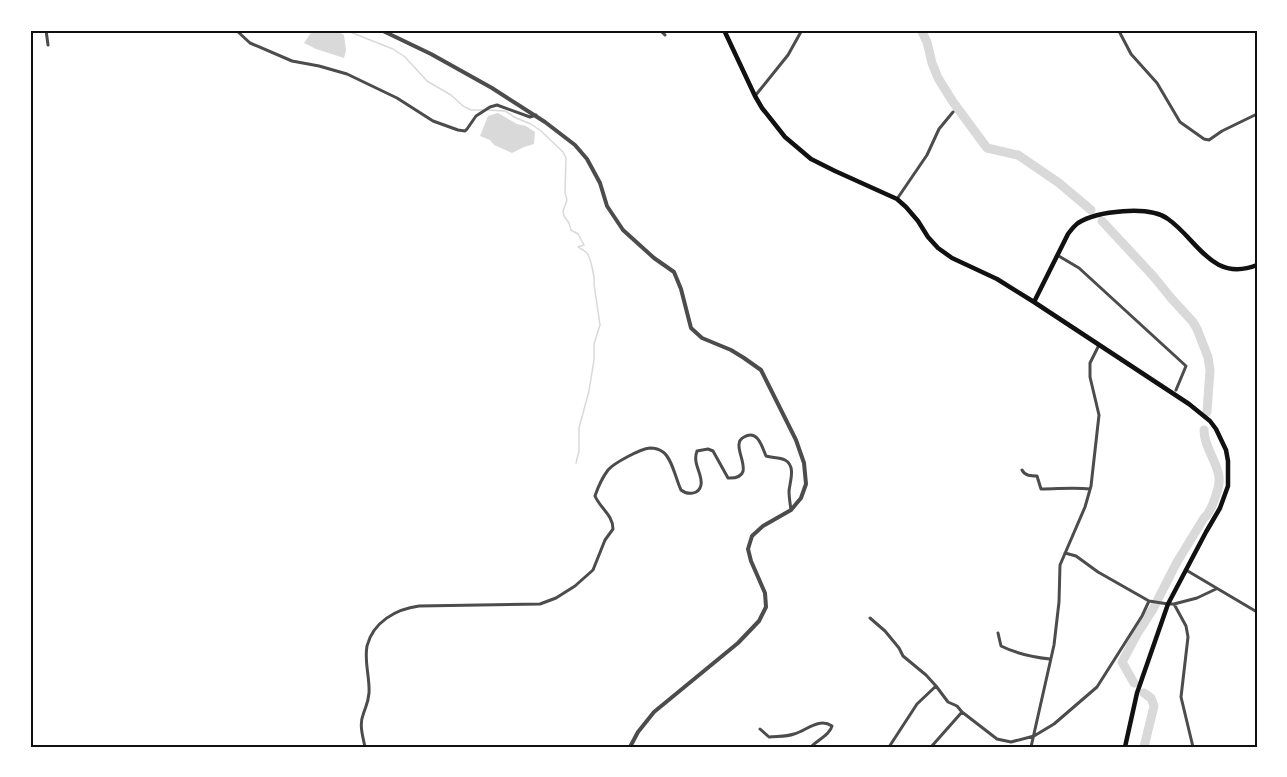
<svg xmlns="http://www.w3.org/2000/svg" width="1287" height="777" font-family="'DM Sans',sans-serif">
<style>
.water{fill:#d9d9d9}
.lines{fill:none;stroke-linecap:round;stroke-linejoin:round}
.stream{stroke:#d9d9d9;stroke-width:1.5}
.river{stroke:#d9d9d9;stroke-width:9}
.minor{stroke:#4c4c4c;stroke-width:3}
.tertiary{stroke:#4c4c4c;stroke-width:4}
.secondary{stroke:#111;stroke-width:4.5}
.neatline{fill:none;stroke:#111;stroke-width:2}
</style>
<rect width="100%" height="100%" fill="#fff"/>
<!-- water -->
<path class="water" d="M313,30H336L344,35L346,50L344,58L316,49L304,43Z
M498,113L517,124L526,126L535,132L534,144L524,147L512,153L494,145L490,140L480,136L488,116Z"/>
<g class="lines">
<!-- stream -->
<path class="stream" d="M345,30L393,49L405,57L427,81L451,95L463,106L471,110H483
M487,110L505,111L516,118L531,124L541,131L563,152L566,158L565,193L567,200L563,211L564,216L569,223L571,230L578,234L584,245L578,247C581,249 584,250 587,253C591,259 595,278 594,284L600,325L594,344V360L589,391L579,428V451L576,463"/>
<!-- river -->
<path class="river" d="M921,30L927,42L932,63L938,78L953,102L987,148L1018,155L1059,183L1091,210
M1102,221L1154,277L1171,298L1193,322L1197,329L1208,357L1210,370L1207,412
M1134,683L1122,662L1137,634L1153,609L1177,562L1204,518C1210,513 1211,508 1214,501C1217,493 1220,485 1219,477C1217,461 1204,447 1204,430
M1144,747L1154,706L1151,698L1144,693"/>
<!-- minor -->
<path class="minor" d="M46,30L48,45
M236,30L250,43L292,61L319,66L347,74L397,98L433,121L458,130L465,131L467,129L476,116L490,107L497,105L530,117L536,115
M660,30L665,35
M1120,30V33L1131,54L1157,83L1180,122L1204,139L1209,140L1222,131L1257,114
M755,96L788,55L802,30
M897,199L927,155L939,129L953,112
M1057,255L1079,268L1186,366L1176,390
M1022,470C1025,476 1031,476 1037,476L1041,489C1058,489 1074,487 1090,489
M1065,553L1076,556L1098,572L1149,601L1168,604H1174L1197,598L1216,589
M1186,570L1257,612
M1174,604L1186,626L1188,637L1181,697L1193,747
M870,618L885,631L899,648L903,656L926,675L936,686
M998,633L1001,646C1017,654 1032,657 1050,659
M760,729L769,737C777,736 786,737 794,734C806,731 819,717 832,726C830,735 817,740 811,747
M365,747C363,737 359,725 363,715C366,705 368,704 369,693C370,678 364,661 367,646C373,622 396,609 419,606L540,604L556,598L575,586L593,570L605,540L613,529C613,515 600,508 595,496C598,487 602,478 608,470C614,463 640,449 650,448C655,448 659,449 663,452C672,458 676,480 681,490C687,495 699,495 701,485C703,474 692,464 697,451L708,449L713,451L728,478C755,479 738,456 739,445C739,441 740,439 744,437C758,429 762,447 766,456C772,458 779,457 785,460C796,466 790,481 789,491C789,497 790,503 791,510
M889,747L917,704L936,686L948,702L957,706L962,712L997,739L1011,742L1034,736L1054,724L1097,687L1142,616L1149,601
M931,747L962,712
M1031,747L1054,645L1059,602L1060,565L1085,507L1091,486L1099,415L1090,377V363L1099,345"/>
<!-- tertiary -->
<path class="tertiary" d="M381,30L431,54L492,88L545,122L575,145L587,159L600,183L607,206L623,230L654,258L674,272L681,289L691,328L702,338L731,350L744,358L761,370L796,440L804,463L806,484L801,498L791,510L763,526L752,536L748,549L751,561L765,593L766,607L759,621L738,643L654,712L638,732L630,747"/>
<!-- secondary -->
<path class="secondary" d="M724,30L755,96L762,108L785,137L811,159L835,171L897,199L906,207L918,221L928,237L938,248L952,258L997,279L1034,302L1189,404L1210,421L1216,429L1226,450L1228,461V486L1220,508L1206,532L1168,604L1137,693L1125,747
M1034,302L1068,234C1071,230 1074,226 1078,223C1097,211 1149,205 1168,219C1197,239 1212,283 1257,265"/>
</g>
<!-- border -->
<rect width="1287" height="777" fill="none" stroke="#ffffff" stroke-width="63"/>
<rect x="32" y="32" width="1224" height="714" class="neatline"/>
</svg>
